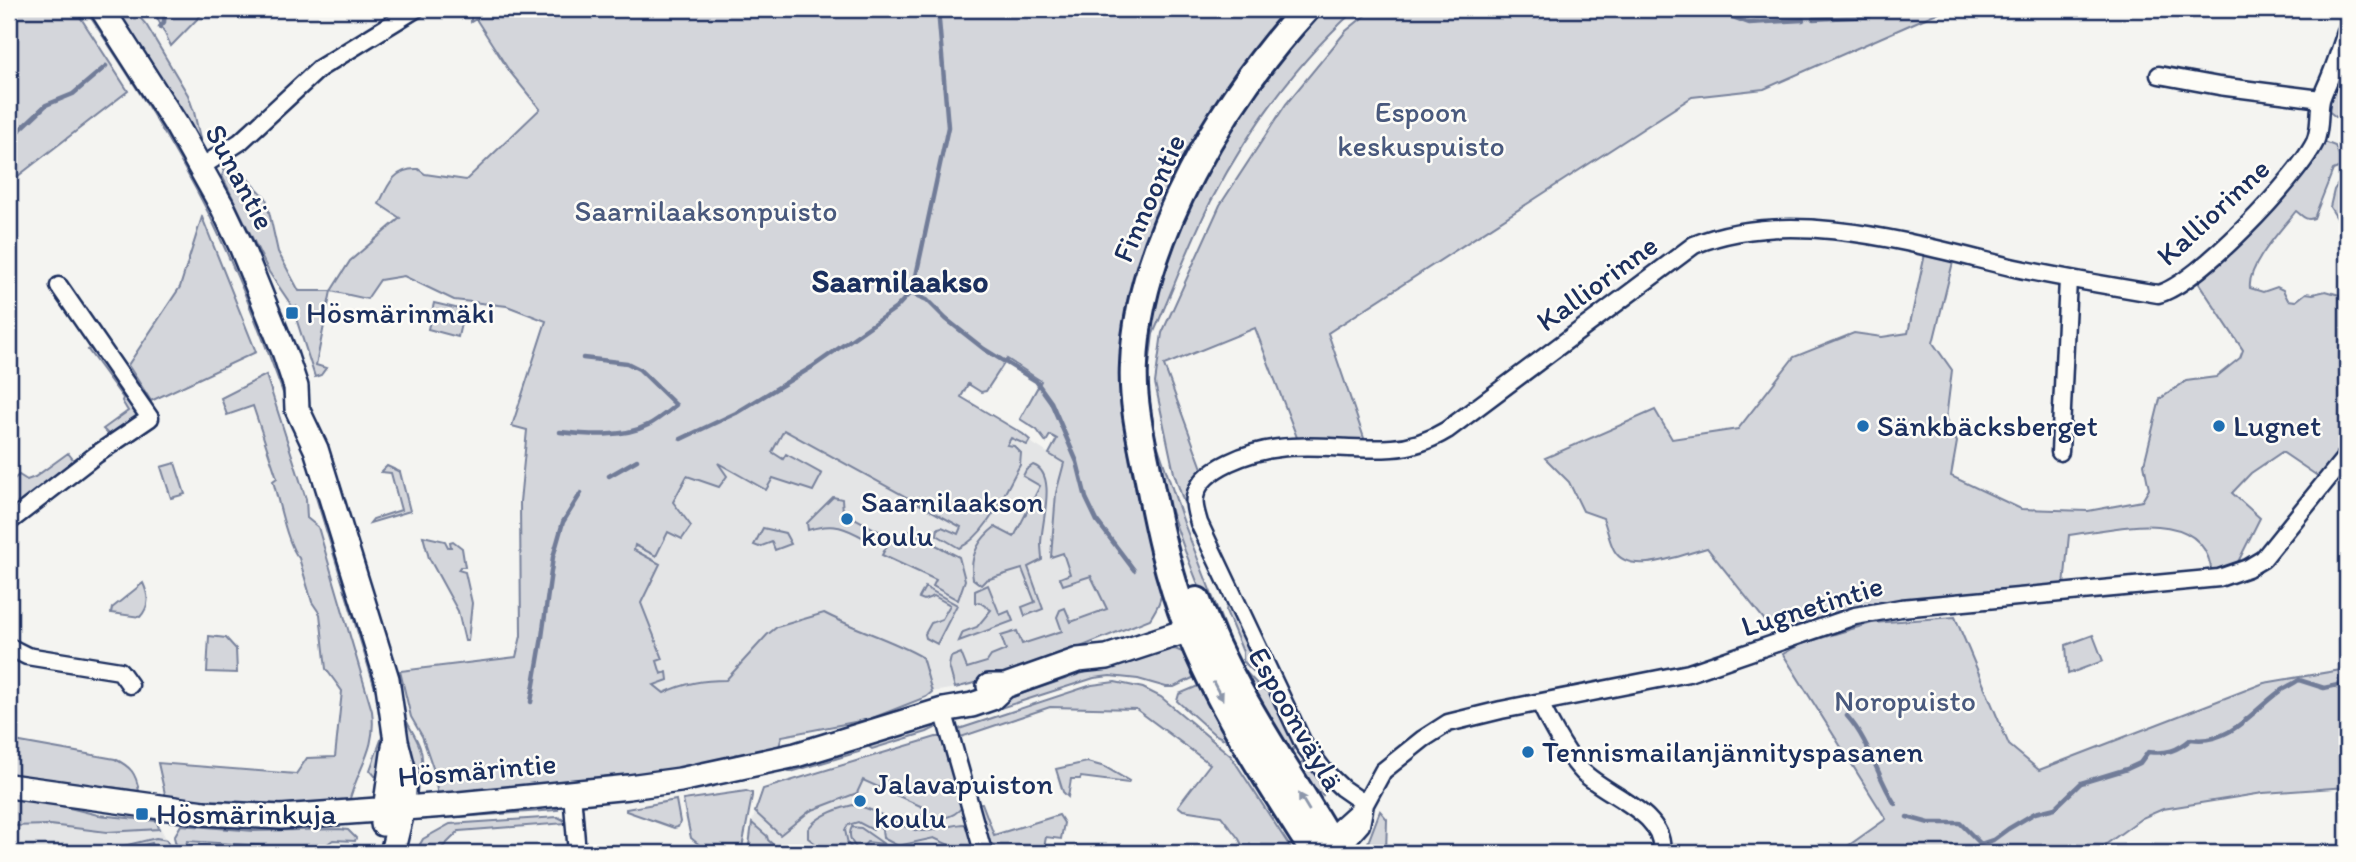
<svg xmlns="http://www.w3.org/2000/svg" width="2356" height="862" font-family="Itim,sans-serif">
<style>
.built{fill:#e4e5e6}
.green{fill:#d4d6db;stroke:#78829c;stroke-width:2}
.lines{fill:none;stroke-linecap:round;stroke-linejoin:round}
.stream{stroke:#717c98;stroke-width:4.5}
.street-casing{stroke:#1b2f5e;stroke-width:21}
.secondary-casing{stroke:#1b2f5e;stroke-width:28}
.primary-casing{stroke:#1b2f5e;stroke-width:32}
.street{stroke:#fdfcf7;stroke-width:16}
.secondary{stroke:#fdfcf7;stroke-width:23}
.primary{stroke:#fdfcf7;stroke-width:26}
.oneway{fill:#8c96aa}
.poi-dot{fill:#1f6fb2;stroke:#fdfcf7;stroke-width:2.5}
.labels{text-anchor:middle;stroke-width:5;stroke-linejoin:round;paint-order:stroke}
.park-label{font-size:30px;fill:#49597d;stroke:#fdfcf7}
.street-label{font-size:30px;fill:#1b2f5e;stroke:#fdfcf7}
.poi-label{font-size:30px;fill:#1b2f5e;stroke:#fdfcf7;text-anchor:start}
.neighbourhood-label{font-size:32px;font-weight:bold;fill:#1b2f5e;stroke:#fdfcf7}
</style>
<rect width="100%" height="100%" fill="#f4f4f1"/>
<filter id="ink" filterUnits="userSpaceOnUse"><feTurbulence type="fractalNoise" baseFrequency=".0143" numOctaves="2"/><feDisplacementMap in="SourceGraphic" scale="14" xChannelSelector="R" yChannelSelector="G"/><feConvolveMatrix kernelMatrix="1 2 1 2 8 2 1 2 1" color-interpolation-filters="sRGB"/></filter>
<g filter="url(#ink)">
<!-- built -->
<path class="built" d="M784,430L798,437L1014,432L1064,463L1056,493L1051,557L1063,552L1071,574L1091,575L1107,609L993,682L932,692L922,657L906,648L824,613L777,627L767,635L726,680H704L683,684L663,693L653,685L625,588L636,540L668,440Z
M936,737H940L943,742L975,853H748L752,823L761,792Z
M9,797L49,803L98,815L157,821L168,843L171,853H9Z"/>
<!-- green -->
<path class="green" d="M9,9H75L128,91L9,183Z
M85,9H92L143,87L234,249L286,385L288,407C265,341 239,277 209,214C173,143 129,75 85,9Z
M153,9H207L171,46Z
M471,9H1300L1231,95L1122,361C1118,416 1131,474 1145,527C1150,545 1159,567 1162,584C1163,598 1157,608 1150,619L993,682H978L955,688L949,666L951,657L961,653L967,668L987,662L991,656L1006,650L1001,636L1017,631L1022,644L1062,631L1057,617L1060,610L1065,608L1071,622L1107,609L1091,576L1063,585L1060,578L1070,574L1063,553L1051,557L1056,493L1064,463L1049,454L1057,439L1050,435L1046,442L1037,430L1020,419L1041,381L1007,359L986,391L981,392L968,384L961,397L1023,434L1030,440L1027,445L1011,438L1007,445L1014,446L1021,453L1020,465C1005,491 987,536 959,548L937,535L938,528L942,527L958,534L961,527L784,430L772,452L783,459L786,454L822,474L813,491L773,478L766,490L718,463L727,476L719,487L687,476L673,502L691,526L682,539L668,532L656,556L635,545L634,550L660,564L641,603L663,659L657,661L661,674L667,672L668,680L654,685L664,693C685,683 703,680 726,680L767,635L777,627L824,613C856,630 891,639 922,657L932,692L926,697L870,719L782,736L779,747L679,773L438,797L434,771L422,736L411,717L400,671L516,657L521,636L520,502L527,430L512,426L546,321L507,306L454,300L404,276L380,280L367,299L331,291L316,365L326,368L321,375L315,377L295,315L299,313L296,306H292L269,272L222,176L226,165L232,162L266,198L278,252L299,291H331L350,261L400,218L379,204C388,185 394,168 418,169L425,174L466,180L540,109L510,72L476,19L471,22Z
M1323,9H1356C1297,62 1248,131 1211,201C1189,244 1173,290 1153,334L1147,383L1156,441L1185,526L1231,644L1223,648L1185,551L1161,483L1151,442L1143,358L1157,285L1181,224L1224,141L1265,73L1296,35Z
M1373,9H1946L1764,89L1692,97L1328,333L1366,444L1298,440L1255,328L1164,365L1203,471L1190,484L1187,501L1184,503L1174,473L1155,383L1162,333L1220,205L1286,104L1346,31Z
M124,11C136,12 140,17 147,26L188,95L194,112L202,147L117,16Z
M2342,81L2347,84V119L2336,117L2327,110L2335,83Z
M2322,141L2335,146L2346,170L2345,173L2338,168L2333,170L2314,218C2305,221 2303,216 2296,211C2282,229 2247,266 2250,288L2263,292L2277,287L2283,290L2288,300L2296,301L2306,293L2313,294L2326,291L2347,297V448L2322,479L2282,452L2251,473L2232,493L2260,518L2235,568L2212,576C2207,503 2117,529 2069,535L2064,586L1875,605L1775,633L1707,548C1683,554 1629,578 1614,550C1609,541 1607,528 1603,518L1583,511L1569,482L1545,458L1655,410L1672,439L1738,429L1794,357L1854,333L1882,337L1908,333L1925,254L1953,262L1933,343L1952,370L1946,419L1957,442L1951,476L2021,509L2088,511L2142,501L2149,489L2144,464L2160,399L2186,381L2216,377L2240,358L2243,350L2196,279Z
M2344,175L2347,183L2341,202L2342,216L2338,220L2330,207L2334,190Z
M202,217L256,352L151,401L128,365L180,287Z
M434,303L464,310L458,337L428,329Z
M95,345L139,409V418L111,437L103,429L128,411L122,401L123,398L88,350Z
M266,375L306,499L307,518L318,527L372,711C377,750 358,767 349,802L297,807L218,805L169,797L165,794L158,763L296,774L307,758L335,757L342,691L326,669L320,614L312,602L299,558C288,548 278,498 273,481L277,478L253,406L227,415L221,398Z
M68,453L76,463L9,514V483L19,475L27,480L35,477Z
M175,463L185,494L171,498L161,467Z
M1033,465C1058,473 1041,524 1041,544C1041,549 1042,555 1042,560L1028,567L1043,609L1025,616L1022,607L1035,602L1022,569L986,580L981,585L973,579C969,557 978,540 995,527L1014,537L1040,486L1023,476L1026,470Z
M387,466L400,472L410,511L370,523L373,519L401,510L391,473L381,472Z
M319,493L379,678L386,743L384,776H375L370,770L382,737L379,701L315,494Z
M833,497L842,499L843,512L884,534L877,545C850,531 839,520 808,530L807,523Z
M763,528L785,533L791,544L775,550L772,542L759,547L754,545Z
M909,531L959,557L965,580L958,600L933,586L936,580L882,555L891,538L900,542L906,532Z
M423,536L445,541L448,547H451L450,542L453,541L462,548L465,567H460L458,570L465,572L472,603L468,641H465L458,611L429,558Z
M143,583C149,596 150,606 140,617L111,613L112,608Z
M988,585L1000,615L1009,611L1013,621L959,641L963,632L977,627L991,610L979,602L975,603V591Z
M925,587L957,605L937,644L926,638L925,634L931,623L942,619L950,605L934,596L924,600L919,598Z
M1232,604L1269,684H1266L1243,661V652L1226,611L1227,605Z
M1955,617L2009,745L2039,770L2264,683L2347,669V787L2263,793L2163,809L2142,818L2094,853H1838L1886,819L1783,654L1801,644L1872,623Z
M2093,635L2103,661L2068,674L2066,645Z
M209,636L226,638L236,649L237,673L207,672Z
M1175,649L1187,654L1201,674L1174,687H1166L1138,679L1110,676L1094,678L988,712L986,706L1133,656L1159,650Z
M1241,667L1260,687L1274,696L1297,743L1292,751L1285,740L1281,742Z
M1115,682L1143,688L1161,697L1231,756L1294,853H1246L1239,839L1221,816L1183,810L1178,806L1210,764L1136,709L1050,707L961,737L959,729L1092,685Z
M1205,683L1232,743L1214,734L1177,701L1179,694Z
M405,722H407C414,735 426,752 421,767L415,770L412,767Z
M933,724L935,728L927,732L872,749L868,746Z
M936,737H940L943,742L962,807C954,818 935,822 922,816L925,808L863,780L857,793L810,811L780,835L755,812L763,789Z
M9,740L115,759C131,767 136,773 139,791L112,787L109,790L9,775Z
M860,746L861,749L859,752L791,772L789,771L812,760Z
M1305,760L1323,783V795C1313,790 1304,773 1301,763Z
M1087,762L1105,767L1129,781L1128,783L1081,777L1080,779H1071L1068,797L1063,792L1056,769Z
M746,791L752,793V796L741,853H709L691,838L683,800Z
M9,797L49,803L98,815L157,821L159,829L107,832L50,825L9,826Z
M676,800L680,822L678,827L674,828L626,811V809Z
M979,803H982L994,835L1059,815L1064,823L1061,839L1046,837L1043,853H996L988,843Z
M553,805L558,810L444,818L440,816Z
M853,805C876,808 893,824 915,830C932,834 948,824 965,824L968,827L975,853H953L949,845L934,838L898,846L883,838L882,829L877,826L873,830L858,822L848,825L845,830L848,844L856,853H828L808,838V829C818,815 836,809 853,805Z
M1380,811L1387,819L1386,853H1364Z
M558,817L569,823L567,835L566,823L459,831L437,853H415L423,839L450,824Z
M752,823L767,836L768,840L782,853H748Z
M181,825L254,831L340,829L348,830L356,838L355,841L333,840L315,853H293V848L187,841L185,853H178L174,837Z
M852,827L861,828L884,844L867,842L863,847L864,853H861C854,846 846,837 852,827Z
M156,838L167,840L171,853H155L152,843L128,849V853H119L123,846Z"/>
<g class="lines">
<!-- stream -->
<path class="stream" d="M1710,9L1749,23L1803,20
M1813,19L1870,16
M160,27L164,22L165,9
M9,140L46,105L73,94L106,66
M910,293L927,300L946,319L984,349L1036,381L1051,402L1077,462L1086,498L1097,521L1134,570
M560,432C587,435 623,438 648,425C658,420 667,412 676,405L639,369L627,363L583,358
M681,439L736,413L812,367L896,308L910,293L916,276L948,127L938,9
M609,476L637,460
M531,702L542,637L553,557L563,522L581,493
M1847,716C1871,743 1876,775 1895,804
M1907,817L1929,823H1960L1981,844
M1970,853L1981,844L1993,840L2008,829L2035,813L2055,808L2081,783L2127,769L2140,763L2148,752C2167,754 2177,751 2191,739C2230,745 2252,711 2280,691C2286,687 2293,684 2299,680L2324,688L2347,683"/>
<!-- street casing -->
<g class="street-casing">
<path id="street" d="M2159,75L2219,86L2321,99
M201,167L240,142L320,68L416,9
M2060,452L2068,279
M9,522L97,454L150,418L59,286
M9,647L27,656L120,671L130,685
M1540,703C1551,726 1565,753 1583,772C1607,796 1667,813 1661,853
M943,710L982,848L987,853
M572,793L577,853
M1365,804L1342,788L1324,771L1304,745L1199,523C1197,515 1193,506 1195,497C1200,467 1253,451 1279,448C1316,443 1354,451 1392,448C1412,447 1429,441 1447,430L1694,245C1792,205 1917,245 2015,268C2062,278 2110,286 2158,294C2196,285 2297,179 2315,142C2321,128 2318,115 2321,100C2323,92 2328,83 2331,75C2337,60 2342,44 2347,29
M1323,842L1365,804
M1327,852L1335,851L1345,843L1361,825L1365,804L1383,771L1423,739L1448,723L1501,710L1689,673L1855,616L1901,608L2219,578L2248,568L2263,559L2347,455"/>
</g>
<!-- secondary casing -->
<g class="secondary-casing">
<path id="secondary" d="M102,9L177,126L223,208L241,246L285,354L296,387L297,409L316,449L387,679L396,741L405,776L403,808L392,853
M989,686H1005L1078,660L1107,657L1189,630L1201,619
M9,786L204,813L281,817L459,804L629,787L680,780L796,755L943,710L972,705L992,698L1005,686
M383,824L394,747"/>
</g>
<!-- primary casing -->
<g class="primary-casing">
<path id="primary" d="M1306,9C1224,98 1138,241 1134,364C1132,399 1140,435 1147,469C1157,523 1168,576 1188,627C1220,708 1269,781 1315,853
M1197,601C1230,691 1289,770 1336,853"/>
</g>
<!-- street -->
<use href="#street" class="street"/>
<!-- secondary -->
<use href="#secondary" class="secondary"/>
<!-- primary -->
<use href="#primary" class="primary"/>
</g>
<!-- one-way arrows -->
<defs><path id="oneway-solid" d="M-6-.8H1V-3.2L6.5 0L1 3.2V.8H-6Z" transform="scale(1.75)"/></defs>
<g class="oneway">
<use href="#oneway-solid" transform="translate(1218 691) rotate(62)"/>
<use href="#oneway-solid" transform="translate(1304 802) rotate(-121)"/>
</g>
</g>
<!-- markers -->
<g class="poi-dot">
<rect x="285" y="306" width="14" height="14" rx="3.5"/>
<circle cx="1863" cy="426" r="7"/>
<circle cx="2219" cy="426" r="7"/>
<circle cx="847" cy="519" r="7"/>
<circle cx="1528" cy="752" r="7"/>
<circle cx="860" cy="801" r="7"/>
<rect x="135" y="807" width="14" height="14" rx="3.5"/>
</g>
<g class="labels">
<!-- park labels -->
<g class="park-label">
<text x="1421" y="122">Espoon<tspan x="1421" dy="34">keskuspuisto</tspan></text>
<text x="706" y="221">Saarnilaaksonpuisto</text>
<text x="1905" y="711">Noropuisto</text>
</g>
<!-- street labels -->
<g class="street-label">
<text transform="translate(240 177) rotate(62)" y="10">Sunantie</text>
<text transform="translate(1149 198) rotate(-66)" y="10">Finnoontie</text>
<text transform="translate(2213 212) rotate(-43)" y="10">Kalliorinne</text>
<text transform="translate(1597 283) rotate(-36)" y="10">Kalliorinne</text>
<text transform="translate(1812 606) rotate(-17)" y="10">Lugnetintie</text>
<text transform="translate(1296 719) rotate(60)" y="10">Espoonväylä</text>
<text transform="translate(477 770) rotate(-5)" y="10">Hösmärintie</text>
</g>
<!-- poi labels -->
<g class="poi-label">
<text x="306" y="323">Hösmärinmäki</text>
<text x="1877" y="436">Sänkbäcksberget</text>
<text x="2233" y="436">Lugnet</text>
<text x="861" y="512">Saarnilaakson<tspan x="861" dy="34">koulu</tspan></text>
<text x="1542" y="762">Tennismailanjännityspasanen</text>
<text x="874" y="794">Jalavapuiston<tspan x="874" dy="34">koulu</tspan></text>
<text x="156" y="824">Hösmärinkuja</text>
</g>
<!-- neighbourhood labels -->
<g class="neighbourhood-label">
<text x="900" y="292">Saarnilaakso</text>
</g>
</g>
<!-- margin -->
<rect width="2356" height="862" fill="none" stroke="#fdfcf7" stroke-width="35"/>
<rect x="18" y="18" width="2321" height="827" fill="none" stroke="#1b2f5e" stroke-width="2.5" filter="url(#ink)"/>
</svg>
